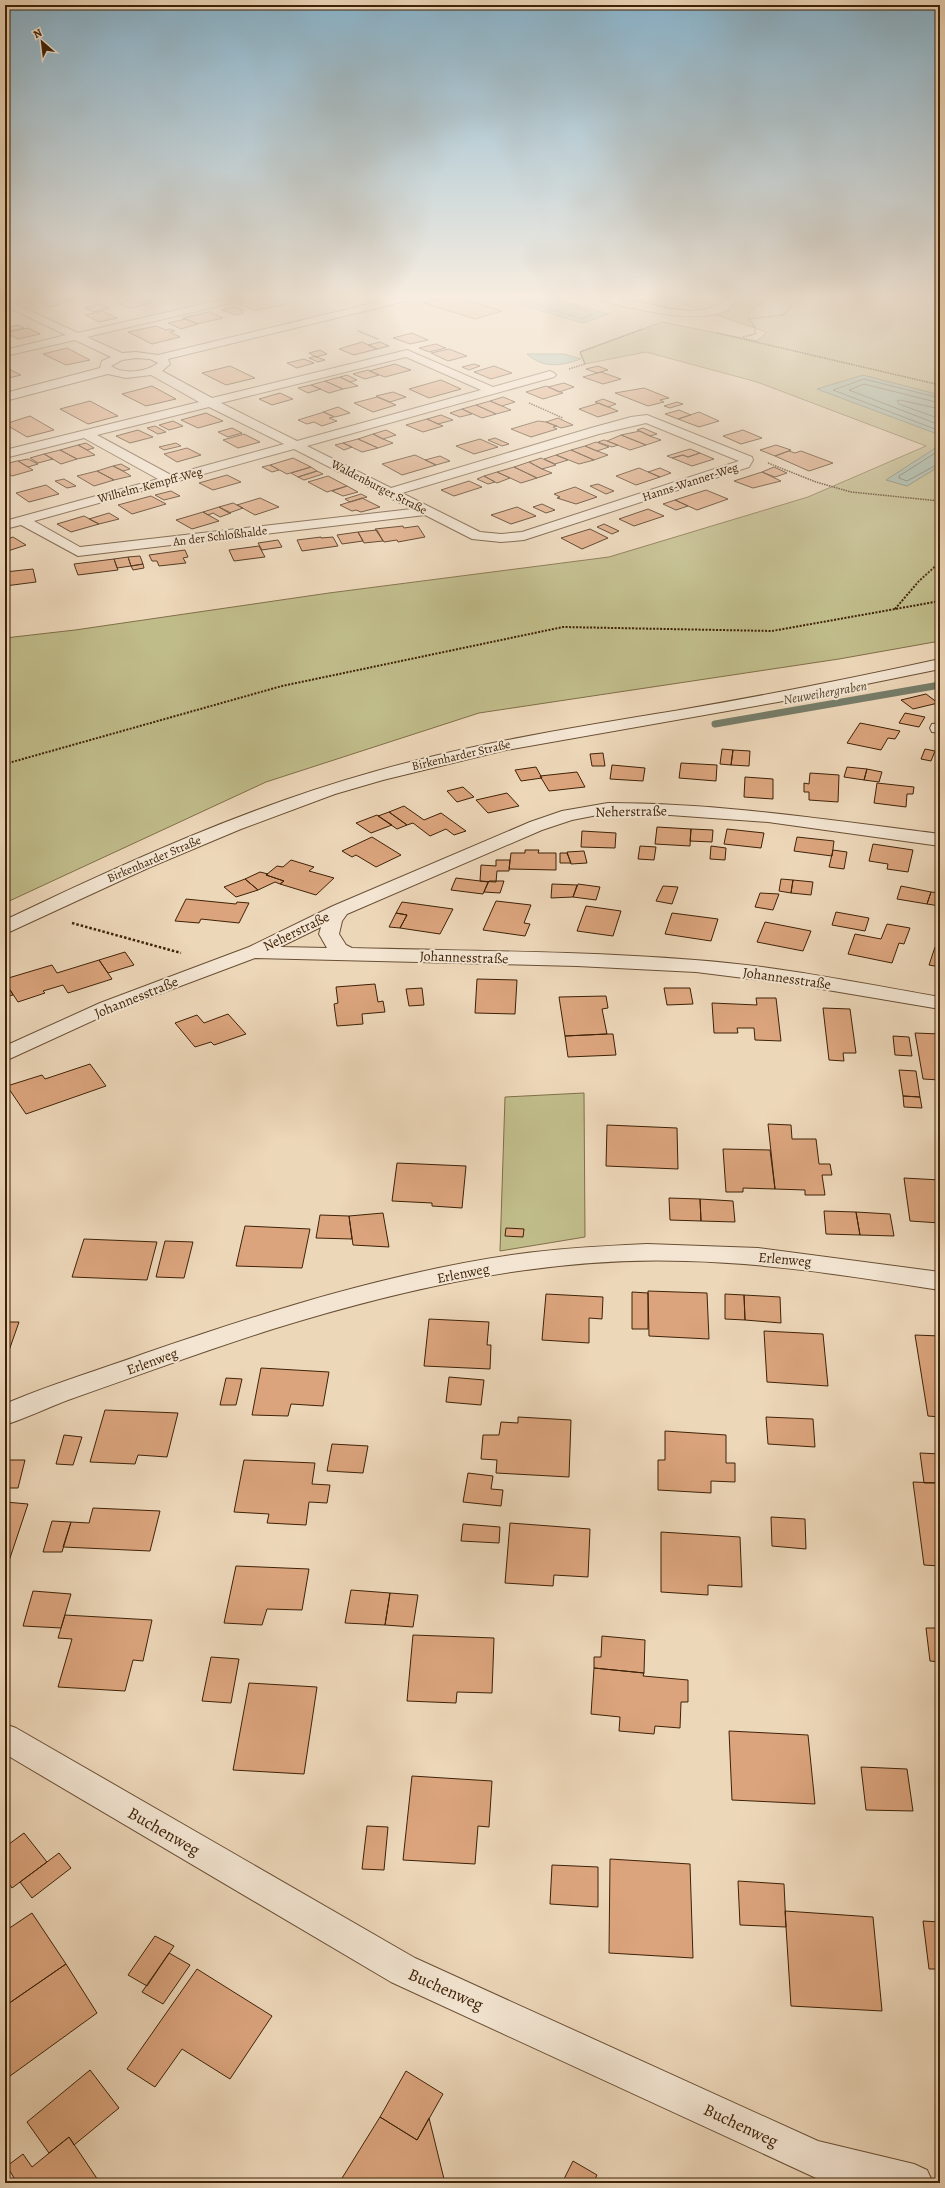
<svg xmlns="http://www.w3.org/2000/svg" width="945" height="2188" font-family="Alegreya,serif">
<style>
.green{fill:#c0bc8a;stroke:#806f48}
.water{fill:#9abaac;stroke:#767d6a}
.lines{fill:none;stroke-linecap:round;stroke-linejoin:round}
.shore{stroke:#6c6e5a;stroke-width:1}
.stream{stroke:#767d6a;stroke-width:7}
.building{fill:#dba47d;stroke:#3f2207}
.minor-casing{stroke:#6a4f34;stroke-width:2}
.path-far2{stroke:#3f2207;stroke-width:1.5;stroke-dasharray:1.5 1;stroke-linecap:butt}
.path-far1{stroke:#3f2207;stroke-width:2;stroke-dasharray:2 1.5;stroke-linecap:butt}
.path{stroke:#3f2207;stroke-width:2.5;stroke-dasharray:2.5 2;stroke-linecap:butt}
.minor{fill:#f3e5d2;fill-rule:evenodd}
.labels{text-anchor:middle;stroke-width:4;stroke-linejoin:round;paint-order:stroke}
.far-street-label{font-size:12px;fill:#3f2207;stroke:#f3e5d2}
.far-water-label{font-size:13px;font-style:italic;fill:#564830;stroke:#f3e5d2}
.street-label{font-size:14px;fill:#3f2207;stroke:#f3e5d2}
.near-street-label{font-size:17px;fill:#3f2207;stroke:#f3e5d2}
</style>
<rect width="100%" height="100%" fill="#edd7b9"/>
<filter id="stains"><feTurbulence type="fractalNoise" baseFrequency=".005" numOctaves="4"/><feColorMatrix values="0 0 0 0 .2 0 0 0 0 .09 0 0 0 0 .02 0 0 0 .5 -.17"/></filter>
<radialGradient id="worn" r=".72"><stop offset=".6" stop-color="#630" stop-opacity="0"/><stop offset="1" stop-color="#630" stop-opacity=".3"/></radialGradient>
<!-- green -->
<path class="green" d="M666,298H940V641L839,659L479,713L266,782L5,903V638L75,630L329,593L609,557L808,497L926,446L757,382L646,352L585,364L580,352L662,322L757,341L767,332Z
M584,1093L585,1237L500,1251L505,1097Z"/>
<!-- water -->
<path class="water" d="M539,298H553L609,314L583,323L518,304Z
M527,354H564L581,359C561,366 544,369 527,354Z
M863,375L940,395V435L817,389Z
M940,445V466L907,486L886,480Z"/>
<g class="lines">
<!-- shore -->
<path class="shore" d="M537,298L535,303L537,305L582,319L591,315L590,312L558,303L555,298
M940,398L864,379L833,390L940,431
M940,403L864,384L849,390L940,425
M940,409L900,400L897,401L899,404L940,419
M940,450L899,476V478L907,481L940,463"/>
<!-- stream -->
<path class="stream" d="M715,724L940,685"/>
</g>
<!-- building -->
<path class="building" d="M49,298H75L77,299L59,302Z
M139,298L151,303L131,308L125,307L119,303Z
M266,298L285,305L254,310L238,304Z
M442,298H459L502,311L475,319L424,303Z
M54,300L61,304L48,307L41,303Z
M100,304L109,308L94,312L85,308Z
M235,307L244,310L240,311L244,313L235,315L222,310Z
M103,311L117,318L99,322L85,315Z
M209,312L223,318L197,324L183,318Z
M186,319L198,324L181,329L168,323Z
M18,325L24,328L5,332V328Z
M156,326L166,330L170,329L175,331L170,332L180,337L152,344L128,332Z
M28,328L40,334L18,339L6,333Z
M412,333L428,340L410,344L393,338Z
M362,342L377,349L354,355L339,349Z
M380,342L389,346L377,349L368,345Z
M436,344L446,348L429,352L419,348Z
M67,348L90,360L66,365L43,354Z
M449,349L467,356L448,361L431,353Z
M320,350L327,354L316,357L309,353Z
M316,356V357L325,360L318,362L309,358Z
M304,359L314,363L297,368L287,363Z
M395,364L411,370L385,377L369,371Z
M474,364L480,366L469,370L462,367Z
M230,366L255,378L226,385L202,373Z
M494,366L512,373L491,379L474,372Z
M598,366L608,370L597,373L586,369Z
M5,367L21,375L5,379Z
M368,370L379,375L365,379L353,374Z
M601,372L621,379L603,384L583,377Z
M347,375L357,380L350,382L340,377Z
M340,377L358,386L343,389L325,381Z
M441,380L461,389L429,398L409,389Z
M325,381L343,389L329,393L311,385Z
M564,383L574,387L559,392L548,387Z
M311,385L321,389L308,393L298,388Z
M152,386L176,399L146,406L122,394Z
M546,386L563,393L543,399L526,392Z
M644,388L669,398L660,400L664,402L648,406L615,393Z
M393,392L406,397L390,402L376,396Z
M280,393L293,399L272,405L259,399Z
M377,397L396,405L373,412L354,403Z
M503,397L515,402L502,406L490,401Z
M603,399L616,404L608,407L595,402Z
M90,401L118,416L88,424L60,409Z
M490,401L502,406L511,410L496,414L476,405Z
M677,402L683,404L670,408L664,406Z
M599,403L618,411L598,417L579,409Z
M476,405L496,414L482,418L462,409Z
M338,407L350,413L335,417L323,412Z
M462,409L472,414L460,417L450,413Z
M679,410L691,415L678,419L665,414Z
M324,412L334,417L329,418L337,421L322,426L314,422L307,424L298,420Z
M699,412L719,421L699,427L678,419Z
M206,413L223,421L198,428L181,420Z
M441,415L453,420L438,424L427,419Z
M30,416L54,430L27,437L5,424Z
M558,418L573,425L561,428L546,422Z
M427,419L443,426L423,432L406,425Z
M173,421L183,426L169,430L159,425Z
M538,421L546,422L557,426L553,427L557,429L531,437L511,429Z
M155,426L166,432L158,434L147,428Z
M232,428L242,433L228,437L218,432Z
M643,428L657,434L650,436L637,430Z
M138,430L153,437L130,443L116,436Z
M386,430L396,435L383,439L373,434Z
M743,430L762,438L741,444L723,436Z
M640,431L650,436L661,440L646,445L621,435Z
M244,434L260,442L238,448L223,440Z
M373,434L383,439L393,443L378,448L358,439Z
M621,435L646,445L630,450L607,441Z
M495,438L509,444L502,446L488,440Z
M358,439L378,448L362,452L343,443Z
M480,439L498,447L474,454L456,446Z
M604,440L607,441L618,445L612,447L598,442Z
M596,442L609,447L597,451L585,446Z
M86,443L94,448L87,450L78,445Z
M176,443L181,446L164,450L159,447Z
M343,443L352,447L344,450L335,445Z
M78,445L87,450L95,455L77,459L60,450Z
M776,445L791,450L775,456L760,450Z
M585,446L597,451L608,455L594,460L571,450Z
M187,448L201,455L177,462L164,454Z
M690,449L700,453L688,457L683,455L672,458L667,456Z
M60,450L77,459L61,464L44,454Z
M571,450L594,460L579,464L556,455Z
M789,451L795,453L801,451L833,463L809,471L775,456Z
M700,453L714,459L692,466L672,458L683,455L688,457Z
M44,454L53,459L38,463L30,458Z
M415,455L436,465L402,475L382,464Z
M556,455L568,460L555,464L544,459Z
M440,456L450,461L436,465L425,460Z
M293,458L311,467L287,474L270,465Z
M541,458L556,465L542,469L529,462Z
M28,459L38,464L28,467L18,461Z
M17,461H18L33,470L12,476L5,472V464Z
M529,462L542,469L552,473L537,478L514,467Z
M121,464L130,469L123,471L113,466Z
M270,465L279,470L272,472L262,467Z
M113,466L123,471L131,476L114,480L97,471Z
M311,467L317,471L298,477L291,473Z
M514,467L537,478L521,483L497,472Z
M774,467L787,473L775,477L762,472Z
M639,468L660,477L636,485L616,476Z
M660,468L671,473L660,477L648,472Z
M97,471L114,480L94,486L77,476Z
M317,471L323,474L304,480L298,477Z
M497,472L510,478L497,483L484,476Z
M762,472L781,481L753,488L734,481Z
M227,475L241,482L213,490L199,483Z
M328,476L347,486L327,492L308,482Z
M484,476L495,482L488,484L477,479Z
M64,479L76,486L67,488L55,481Z
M469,481L482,487L454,496L441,490Z
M598,484L614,491L606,494L590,486Z
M46,485L59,494L29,502L16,493Z
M347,486L358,492L343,496L332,491Z
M575,487L597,497L576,504L557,498L560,497L554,494Z
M706,490L728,499L697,510L675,500Z
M171,491L180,496L164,500L155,495Z
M361,494L367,497L350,502L345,499Z
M151,496L166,504L132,514L118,505Z
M260,498L279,507L255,515L237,505Z
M362,498L380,507L361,512L356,510L352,511L340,505Z
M675,500L688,506L676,510L663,504Z
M233,503L243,508L229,513L219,507Z
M542,504L555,510L546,513L533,507Z
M219,507L231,513L220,517L213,513L208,515L203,512Z
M517,507L536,516L511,524L491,515Z
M648,509L664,516L634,526L619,519Z
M203,512L219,521L192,529L176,520Z
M109,513L119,519L99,524L89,519Z
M84,516L99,524L71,532L57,524Z
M604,524L619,531L612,534L597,527Z
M403,526L404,528L418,526L425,537L398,542L397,540L384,542L375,529Z
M590,529L608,538L582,549L561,538Z
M377,530L383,541L364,543L358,532Z
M358,532L363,541L342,544L337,535Z
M13,537L26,545L5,552V540Z
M321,537V538L333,537L338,546L302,551L297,540Z
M278,540L282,547L262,550L258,543Z
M259,546L265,557L234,561L229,550Z
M185,550L188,557L183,558L186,563L159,566L157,561H152L149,555Z
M140,556L143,564L131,566L128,557Z
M128,557L131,566L117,568L114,559Z
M114,559L118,570L78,575L74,564Z
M143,564L144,568L133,570L131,566Z
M33,569L36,582L5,586V572Z
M926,694L938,703L913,709L901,700Z
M905,713L925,717L919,727L899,723Z
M860,723L900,731L895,739L888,738L881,750L847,743Z
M722,749L733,750L731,765L720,764Z
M925,749L935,751L931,761L921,759Z
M733,750L750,751L749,766L731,765Z
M603,753L605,766H592L590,754Z
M681,763L717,765L716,781L679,778Z
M612,765L645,768L643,781L610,779Z
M536,767L542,778L521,781L515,770Z
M847,767L867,769L864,780L844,777Z
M867,769L882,772L879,782L864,780Z
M577,772L585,787L549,791L540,776Z
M810,773L839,775L838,802L809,800V792H804V783L809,784Z
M745,777L773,779V799L744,797Z
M877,783L914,787L913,794H907L906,807L874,803Z
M463,787L474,797L457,802L447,791Z
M507,793L519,806L488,813L476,800Z
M404,806L424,820L441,813L466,831L454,835L446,829L430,836L413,823L407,825L389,812Z
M389,812L407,825L397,829L378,816Z
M377,815L392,825L371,833L356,823Z
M657,827L691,829L690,846L655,844Z
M691,829L713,830L712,842L690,841Z
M727,829L764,833L761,848L724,844Z
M582,831L616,833L615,848L581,847Z
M372,837L401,855L376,867L356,855L352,857L342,851Z
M797,837L834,841L832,856L794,851Z
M873,844L913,850L908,872L887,869L888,864L869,861Z
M640,846L656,847L654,860L638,859Z
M711,846L726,848L725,860L710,859Z
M525,850H539L538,853H556V870L509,869L511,853H525Z
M833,850L847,852L844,869L829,867Z
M584,851L587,863L571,864L567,852Z
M560,853H567L571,863H560Z
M291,860L314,867L309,871L334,878L316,895L280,884L284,881L266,875L277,866L283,867Z
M496,860H510L509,871H497L496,882L480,881L481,865L496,866Z
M260,872L268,874L266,875L284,881L280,884L275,882L258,890L245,879Z
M456,878L488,882L483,894L451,890Z
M245,879L258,890L236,897L224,887Z
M781,879L793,880L791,893L779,891Z
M793,880L813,882L811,895L791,893Z
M489,881H504L500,893L484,892Z
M552,884L577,885L573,897L551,898Z
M578,884L600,887L596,900L573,897Z
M663,886L678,887L672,904L656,901Z
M901,886L931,892L927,904L897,899Z
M931,892L940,893V906L927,904Z
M760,893L779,894L773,910L755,907Z
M186,899L236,904L237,902L249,903L239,923L201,919L199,923L175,921Z
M496,901L531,905L524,923L530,924L525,936L483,930Z
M402,902L453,909L440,934L400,928L407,915L396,913Z
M586,906L621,911L613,936L577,931Z
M836,912L869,918L865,931L832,925Z
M396,913L407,915L400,928L389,927Z
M672,913L718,919L711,941L665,934Z
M765,922L811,931L803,951L757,942Z
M887,924L910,928L904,944L899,943L892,963L848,954L855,934L881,939Z
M935,947L940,948V967L929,965Z
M125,952L134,965L108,973L99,960Z
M99,960L112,979L68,993L63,985L43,991L45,993L18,1002L5,982V979L52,965L57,973Z
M477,979L517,980L515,1014L475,1013Z
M5,982L13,995L5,997Z
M375,984L378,1002L383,1001L385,1012L362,1014L363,1024L337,1026L334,1004L338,1003L336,987Z
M422,988L424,1005L409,1006L406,989Z
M664,988H690L693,1004L667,1005Z
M606,996L608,1008L602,1009L607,1034L565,1036L559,997Z
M756,998H776L781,1041L755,1040L754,1028H737L738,1033H714L712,1003L757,1005Z
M823,1008L850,1009L856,1053H843L844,1061L829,1060Z
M228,1014L246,1034L214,1045L211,1042L195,1047L175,1023L197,1015L204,1023Z
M915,1033L940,1034V1080L923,1079Z
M607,1034H613L616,1055L568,1057L565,1036Z
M893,1036L909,1037L912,1056L895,1055Z
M90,1064L106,1086L26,1114L7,1086L42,1075L45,1079Z
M899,1070L916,1071L920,1097L903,1096Z
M903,1096L920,1097L922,1108L904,1107Z
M768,1124L791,1125L792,1139H816L819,1164H830L832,1175H822L825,1195H805V1190L775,1189Z
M607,1125L677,1128L678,1169L606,1166Z
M723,1149L770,1150L775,1189L743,1188V1192H726Z
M397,1163L466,1166L462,1208L432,1206V1203L392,1201Z
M904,1178L940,1180V1223L910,1221Z
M669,1198L700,1199L701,1221L670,1220Z
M700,1199L733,1201L735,1222L701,1221Z
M824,1211L856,1212L860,1235L826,1234Z
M856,1212L890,1214L894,1236L860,1235Z
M383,1213L389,1247L353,1245L349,1216Z
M320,1215L349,1216L352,1239L316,1238Z
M245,1226L310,1229L302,1268L236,1266Z
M506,1228L524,1229L523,1237L505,1236Z
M84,1239L157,1242L147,1280L72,1277Z
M165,1241L193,1242L184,1278L156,1277Z
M648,1291L707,1293L709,1339L649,1336Z
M632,1292L648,1293V1329H632Z
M546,1294L603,1297L602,1319L589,1318V1343L542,1340Z
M725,1294L744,1295L745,1320L725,1319Z
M744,1295L780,1297L781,1323L745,1320Z
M429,1319L489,1322L487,1345H491L490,1369L424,1366Z
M5,1322H19L5,1362Z
M764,1331L823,1334L828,1386L767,1382Z
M915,1335L940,1336V1417L928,1416Z
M261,1368L329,1372L323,1406L291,1404L288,1416L252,1415Z
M449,1377L484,1380L481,1405L446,1402Z
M226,1378L242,1379L236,1405H220Z
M105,1410L178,1413L167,1457L138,1455L135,1464L90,1462Z
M518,1417L571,1420L569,1477L496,1473L497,1460L481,1459L483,1435H499L501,1422L518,1423Z
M766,1417L813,1419L815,1447L768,1444Z
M665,1431L726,1435V1463H735V1482L711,1481V1493L658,1490V1460H665Z
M64,1435L82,1437L73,1465L56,1464Z
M332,1444L368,1446L363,1473L327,1471Z
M920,1453L940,1454V1483H924Z
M5,1460H25L18,1488H5Z
M244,1460L315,1463L312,1484L330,1485L327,1503L309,1502L306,1525L267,1523L269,1514L234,1512Z
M468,1473L493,1476L491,1489L503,1490L501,1506L463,1502Z
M913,1482L940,1483V1566L924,1565Z
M5,1502L28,1504L9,1561H5Z
M93,1508L160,1511L150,1551L63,1547L71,1522L89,1523Z
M771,1517L805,1519L806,1549L772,1546Z
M52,1521L71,1522L62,1552H43Z
M510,1523L590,1529L588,1577L554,1575L553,1586L505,1583Z
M463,1524L500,1527L499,1543L461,1541Z
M661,1532L740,1537L742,1587L708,1585V1595L661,1592Z
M236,1566L309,1569L302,1610L267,1609L262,1625L224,1623Z
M351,1590L390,1593L385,1625L345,1623Z
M33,1591L71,1594L61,1628L23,1626Z
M390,1593L418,1595L413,1627L385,1625Z
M65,1615L152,1620L143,1661L133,1660L125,1691L58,1687L72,1639L58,1638Z
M926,1628H940V1662L930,1661Z
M413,1635L494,1638L492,1693L457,1692L456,1703L407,1701Z
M602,1636L645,1640L644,1673L594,1668V1657H601Z
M211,1657L239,1659L231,1703L202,1701Z
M594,1668L644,1673L643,1676L688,1680V1702H681L680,1728L655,1726L654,1734L619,1731L620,1717L591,1714Z
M249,1683L317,1687L304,1774L233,1770Z
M729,1731L808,1735L815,1804L732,1800Z
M861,1767L907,1769L913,1811L866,1810Z
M412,1776L492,1781L489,1827L478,1826L475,1864L403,1860Z
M367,1826L388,1827L384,1870L362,1869Z
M24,1833L47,1862L12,1888L5,1878V1847Z
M59,1853L71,1868L32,1898L20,1882Z
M610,1859L690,1864L693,1958L609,1953Z
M552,1865L598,1867V1907L550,1904Z
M738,1881L784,1884L786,1927L740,1925Z
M785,1911L873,1917L882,2011L791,2006Z
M32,1913L66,1964L5,2006V1931Z
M923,1921L940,1922V1969H929Z
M155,1936L174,1946L147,1986L128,1975Z
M169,1953L190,1965L163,2004L142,1992Z
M66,1964L97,2013L10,2076L5,2068V2006Z
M197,1969L272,2016L230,2079L182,2049L155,2087L127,2069Z
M90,2070L119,2108L74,2145L69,2137L49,2153L27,2122Z
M406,2071L443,2094L417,2140L380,2117Z
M380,2117L417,2140L429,2118L445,2183H339Z
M69,2137L100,2183H8L14,2178L7,2166L23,2154L32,2167Z
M573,2161L597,2175L593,2183H562Z"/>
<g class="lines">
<!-- minor casing -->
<g class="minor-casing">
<path id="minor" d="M228,298H245L240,301L87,337L122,353L136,352L158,355L394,298H411L410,300L168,359L170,364L162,371L212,398L407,350L493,387L550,371L554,373L556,375L554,377L307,446L391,488L591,428L631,417L647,415L752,457L753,460L749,467L524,540L501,542L472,539L425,515L78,556L21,525L5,529V521L158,479L84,438L5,458V450L199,402L151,375L126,378L108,374L5,401V393L100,368L102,361L111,357L75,340L5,356V350L66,335L5,306V299L78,333ZM406,357L481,390L297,441L221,403ZM136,358L150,359L158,363C146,372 124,375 111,366L122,360ZM209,407L284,444L171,475L97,435ZM646,423L739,461L522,532L501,534L480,532L402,493L599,434ZM294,449L412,509L80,547L34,521Z
M599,298C634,293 698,329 727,298H737C735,302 731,307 727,310C700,326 630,308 600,300Z
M940,659V669L778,702L506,750L383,780L335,794L241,829L148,868L5,934V920C124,863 245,808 373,772C474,743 577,727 680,710C767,695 854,678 940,659Z
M940,723V733L932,732L930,728L932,724Z
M608,803C719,803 830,820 940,834V846L768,822L642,813H608L572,820L542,830L347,914L342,921L339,934L346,945L352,948C466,951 581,951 695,960C777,966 859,983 940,997V1009L792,984L696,972L577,966L255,958L114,1011L5,1061V1046L100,1003L249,947L333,906L530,822L562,811ZM321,927L319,934L327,948L280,947Z
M647,1244L758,1248L940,1272V1290C856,1277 771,1263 686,1261C546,1256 406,1288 273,1329C204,1351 136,1376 68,1400C47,1408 26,1418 5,1425V1404L12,1401C55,1383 99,1370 143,1354C265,1312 390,1272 519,1254C561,1248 604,1246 647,1244Z
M5,1724L16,1728L415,1958L818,2141L914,2164L927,2170L933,2183H838L816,2178L391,1982L5,1754Z"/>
</g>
<!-- path-far2 -->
<path class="path-far2" d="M275,298L292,304
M571,298L584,301
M751,309L764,302
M358,331L378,339
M717,333L940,385
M743,337L755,334V327L748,319L783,315L799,298
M569,369L585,364L580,352L643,329
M529,403L563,418
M768,463L816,482L851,492L940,501"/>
<!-- path-far1 -->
<path class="path-far1" d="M895,609L919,581L940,562
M5,764L282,686L563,627L772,631L940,601"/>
<!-- path -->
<path class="path" d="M72,923L181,953"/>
<!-- minor -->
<use href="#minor" class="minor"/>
</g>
<!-- sky -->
<linearGradient id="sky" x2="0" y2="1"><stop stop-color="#89b6d0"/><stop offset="0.49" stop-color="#f7ede0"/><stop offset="1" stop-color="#f7ede0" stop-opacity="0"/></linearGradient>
<rect width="945" height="604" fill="url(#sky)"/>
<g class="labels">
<!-- far-street labels -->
<g class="far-street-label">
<text transform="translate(690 482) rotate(-18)" y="4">Hanns-Wanner-Weg</text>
<text transform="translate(150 485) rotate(-15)" y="4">Wilhelm-Kempff-Weg</text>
<text transform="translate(379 487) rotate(27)" y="4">Waldenburger Straße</text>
<text transform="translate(220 536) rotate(-7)" y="4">An der Schloßhalde</text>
<text transform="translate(461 755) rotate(-13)" y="4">Birkenharder Straße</text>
<text transform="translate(154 859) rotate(-23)" y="4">Birkenharder Straße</text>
</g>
<!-- far-water labels -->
<g class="far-water-label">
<text transform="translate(825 692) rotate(-10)" y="5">Neuweihergraben</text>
</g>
<!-- street labels -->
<g class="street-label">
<text transform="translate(631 811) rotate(-1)" y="5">Neherstraße</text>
<text transform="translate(296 931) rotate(-26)" y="5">Neherstraße</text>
<text transform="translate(464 957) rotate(2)" y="5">Johannesstraße</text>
<text transform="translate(787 978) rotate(8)" y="5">Johannesstraße</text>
<text transform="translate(136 997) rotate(-22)" y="5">Johannesstraße</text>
<text transform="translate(785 1259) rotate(5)" y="5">Erlenweg</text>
<text transform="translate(463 1273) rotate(-11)" y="5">Erlenweg</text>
<text transform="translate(152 1361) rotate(-20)" y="5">Erlenweg</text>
</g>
<!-- near-street labels -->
<g class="near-street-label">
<text transform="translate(164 1831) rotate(30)" y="6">Buchenweg</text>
<text transform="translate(446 1989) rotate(24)" y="6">Buchenweg</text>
<text transform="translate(741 2125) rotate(25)" y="6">Buchenweg</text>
</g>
</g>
<!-- margin -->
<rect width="945" height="2188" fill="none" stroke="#edd7b9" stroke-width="20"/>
<rect x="6" y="6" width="933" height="2176" fill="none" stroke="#3f2207" stroke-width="2"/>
<rect x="10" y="10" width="925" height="2168" fill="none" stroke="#3f2207"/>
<!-- north arrow -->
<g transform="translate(42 42) rotate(332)" stroke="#f3e5d2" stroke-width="3" paint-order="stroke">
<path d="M0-3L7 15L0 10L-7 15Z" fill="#3f2207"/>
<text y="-6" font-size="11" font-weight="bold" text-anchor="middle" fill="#3f2207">N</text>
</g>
<rect width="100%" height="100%" filter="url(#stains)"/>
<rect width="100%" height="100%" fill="url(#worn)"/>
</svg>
